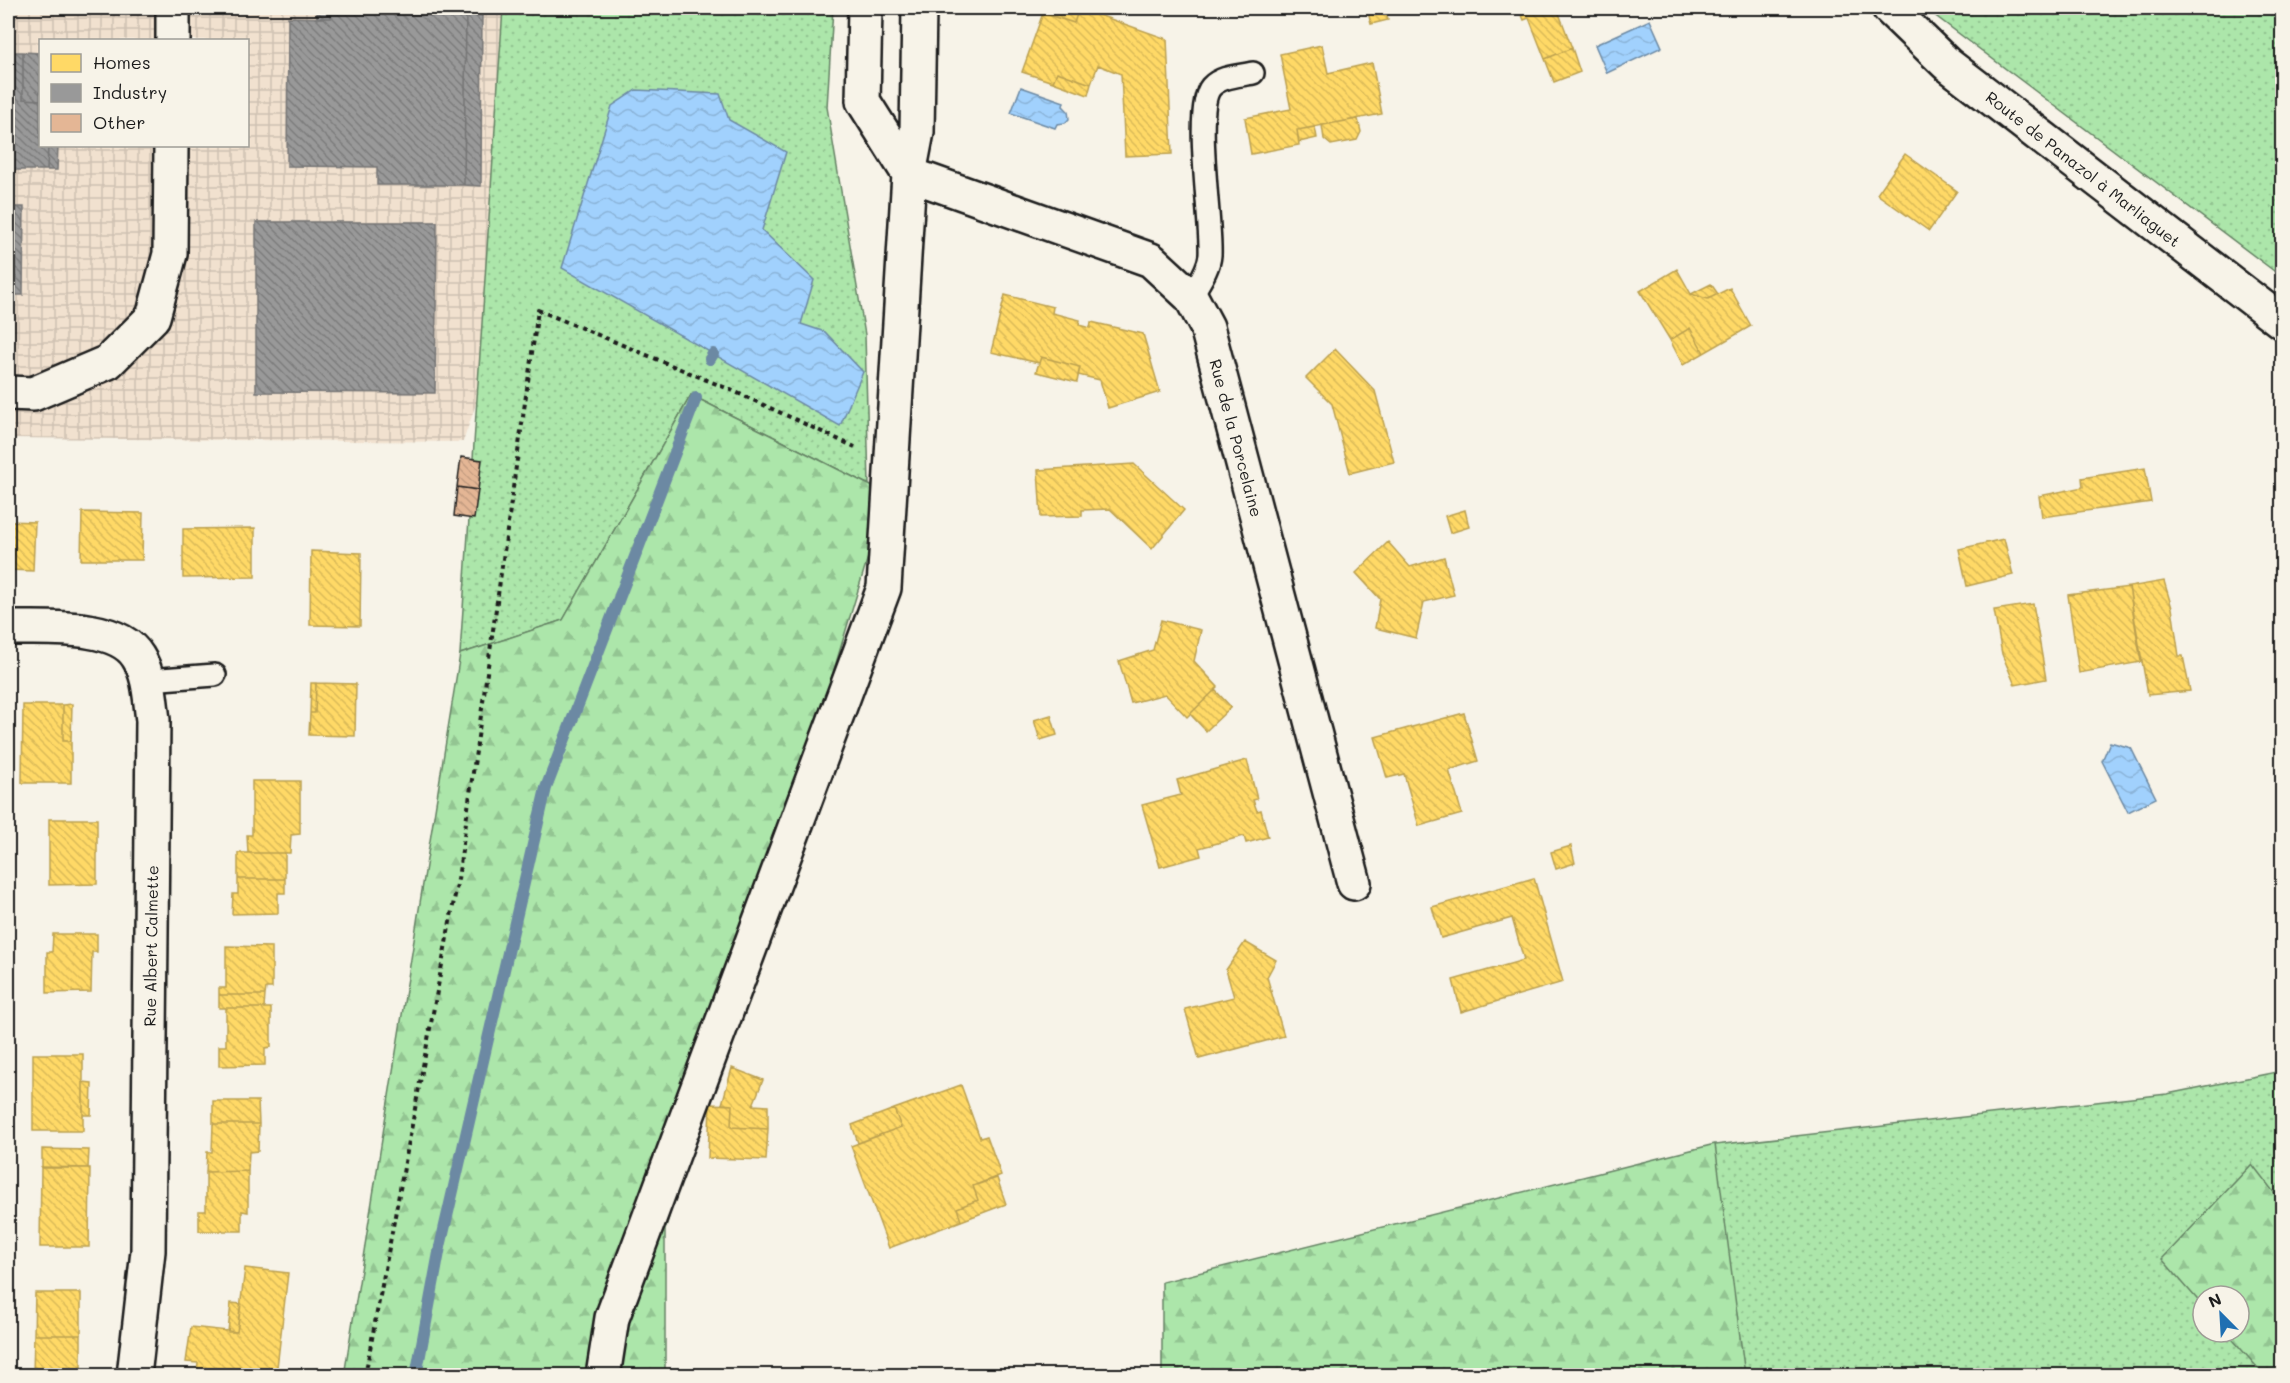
<svg xmlns="http://www.w3.org/2000/svg" width="2290" height="1383" font-family="Mali,sans-serif">
<style>
.industrial{fill:url(#industrial-grid);fill-rule:evenodd}
.grass{fill:url(#grass-dots);stroke:#648163;stroke-width:1.5;fill-rule:evenodd}
.forest{fill:url(#forest-firs);stroke:#648163;stroke-width:1.5}
.water{fill:url(#water-waves);stroke:#6c89a3;stroke-width:1.5}
.homes{fill:url(#homes-back-hatch);stroke:#bba050;stroke-width:1.5}
.industry{fill:url(#industry-back-hatch);stroke:#747474;stroke-width:1.5}
.lines{fill:none;stroke-linecap:round;stroke-linejoin:round}
.stream{stroke:#6c89a3;stroke-width:12}
.building{fill:url(#building-back-hatch);stroke:#1c1c1c;stroke-width:1.5}
.lane-casing{stroke:#1c1c1c;stroke-width:26}
.street-casing{stroke:#1c1c1c;stroke-width:38}
.secondary-casing{stroke:#1c1c1c;stroke-width:38}
.path{stroke:#1c1c1c;stroke-width:4;stroke-dasharray:4.5 4.5;stroke-linecap:butt}
.lane{stroke:#f7f3e8;stroke-width:21}
.street{stroke:#f7f3e8;stroke-width:33}
.secondary{stroke:#f7f3e8;stroke-width:33}
.labels{text-anchor:middle;stroke-width:6;stroke-linejoin:round;paint-order:stroke}
.street-label{font-size:16px;fill:#1c1c1c;stroke:#f7f3e8}
</style>
<defs>
<pattern id="industrial-grid" width="8" height="8" patternUnits="userSpaceOnUse" patternTransform="scale(1.5)"><rect width="8" height="8" fill="#f1e1cf"/><path d="M0 4h8M4 0v8" fill="none" stroke="#cec0b1"/></pattern>
<pattern id="grass-dots" width="8" height="8" patternUnits="userSpaceOnUse" patternTransform="scale(1.5)"><rect width="8" height="8" fill="#ace6aa"/><path d="M2 2h.1M6 6h.1" fill="none" stroke="#93c592" stroke-width="1.8" stroke-linecap="round"/></pattern>
<pattern id="forest-firs" width="22" height="20" patternUnits="userSpaceOnUse" patternTransform="scale(1.5)"><rect width="22" height="20" fill="#ace6aa"/><path d="M5 1l3.5 6h-7zM16 11l3.5 6h-7z" fill="#93c592"/></pattern>
<pattern id="water-waves" width="16" height="10" patternUnits="userSpaceOnUse" patternTransform="scale(1.5)"><rect width="16" height="10" fill="#a1d1fd"/><path d="M0 5q4-4 8 0t8 0" fill="none" stroke="#8ab3d8"/></pattern>
<pattern id="homes-back-hatch" width="6" height="6" patternUnits="userSpaceOnUse" patternTransform="scale(1.5)"><rect width="6" height="6" fill="#ffd966"/><path d="M-1 5l2 2M0 0l6 6M5-1l2 2" fill="none" stroke="#daba58"/></pattern>
<pattern id="industry-back-hatch" width="6" height="6" patternUnits="userSpaceOnUse" patternTransform="scale(1.5)"><rect width="6" height="6" fill="#999"/><path d="M-1 5l2 2M0 0l6 6M5-1l2 2" fill="none" stroke="#7c7c7c"/></pattern>
<pattern id="building-back-hatch" width="6" height="6" patternUnits="userSpaceOnUse" patternTransform="scale(1.5)"><rect width="6" height="6" fill="#e4b695"/><path d="M-1 5l2 2M0 0l6 6M5-1l2 2" fill="none" stroke="#c39c80"/></pattern>
</defs>
<rect width="100%" height="100%" fill="#f7f3e8"/>
<filter id="ink" filterUnits="userSpaceOnUse"><feTurbulence type="fractalNoise" baseFrequency=".0167" numOctaves="2"/><feDisplacementMap in="SourceGraphic" scale="12" xChannelSelector="R" yChannelSelector="G"/><feConvolveMatrix kernelMatrix="1 2 1 2 8 2 1 2 1" color-interpolation-filters="sRGB"/></filter>
<g filter="url(#ink)">
<!-- industrial -->
<path class="industrial" d="M8,8H568L557,165L463,442L8,438ZM40,40H248V146H40Z"/>
<!-- grass -->
<path class="grass" d="M503,8H833L827,107L865,335L869,485L691,395L563,620L460,654Z
M1925,8H2282V278V277Z
M2282,1071V1375H1247L1715,1145L2167,1094ZM2203,1296H2239V1332H2203Z"/>
<!-- forest -->
<path class="forest" d="M691,395L887,494L665,1230V1375L344,1376L460,654L563,620Z
M1715,1144L1745,1375H1162V1282Z
M2252,1164L2282,1203V1375H2264L2226,1332H2239V1296H2203V1306L2162,1259Z"/>
<!-- water -->
<path class="water" d="M1650,20L1662,47L1607,73L1595,45Z
M1021,87L1064,102L1063,106L1068,111L1069,119L1065,123L1057,124L1055,128L1011,113Z
M636,90L720,94L729,120L786,152L762,230L814,280L801,324L825,332L863,372L840,426L562,268L612,106Z
M2110,742L2131,748L2156,798L2128,812L2102,761Z"/>
<!-- homes -->
<path class="homes" d="M1056,8H1068L1078,11L1074,23L1045,14Z
M1079,8L1167,39L1172,154L1125,156L1121,74L1098,65L1091,84L1057,72L1053,82L1022,72L1043,13L1074,23Z
M1367,8H1385L1388,20L1371,24Z
M1519,8H1557L1572,48L1545,59L1529,18L1524,20Z
M1322,45L1328,73L1372,63L1382,114L1297,130L1299,145L1251,154L1245,118L1291,109L1280,54Z
M1572,48L1580,72L1554,82L1545,59Z
M1057,72L1091,84L1088,95L1053,82Z
M1358,119L1361,132L1357,140L1331,145L1324,139L1322,125Z
M1315,127L1317,138L1299,142L1297,130Z
M1905,154L1957,191L1929,231L1877,194Z
M1677,269L1691,294L1708,299L1730,288L1751,326L1704,353L1690,328L1670,340L1640,291Z
M1711,284L1718,294L1708,299L1691,294Z
M1005,295L1053,307L1052,313L1080,320L1079,325L1090,328L1091,322L1143,334L1160,392L1108,408L1100,380L1078,375L1080,367L1041,357L1039,363L991,352Z
M1690,328L1704,353L1683,365L1670,340Z
M1335,349L1375,391L1394,462L1350,473L1332,404L1306,378Z
M1041,357L1080,367L1077,382L1036,372Z
M1134,464L1184,510L1152,549L1110,509L1082,510V516L1041,517L1038,470Z
M2145,468L2151,502L2042,517L2039,496L2083,487L2082,478Z
M1465,510L1469,527L1450,533L1445,516Z
M82,512L143,513L142,560H81Z
M8,521L35,522L33,571L8,570Z
M255,528V577L183,578V529Z
M2004,539L2013,575L1967,586L1959,549Z
M1388,542L1410,567L1444,557L1454,595L1424,602L1416,638L1375,628L1380,599L1356,573Z
M311,551L361,553L360,626L310,625Z
M2164,581L2172,608L2179,656H2183L2190,691L2148,695L2129,587Z
M2129,587L2141,662L2079,673L2068,595Z
M2033,604L2046,679L2015,685L2002,654L1994,610Z
M1161,620L1201,630L1194,661L1218,687L1187,717L1165,694L1131,703L1119,661L1153,650Z
M311,683H316L315,713H310Z
M316,683L356,684L355,736L309,735L310,713H315Z
M1215,690L1231,707L1206,731L1190,714Z
M72,704L71,741H63V705Z
M23,705H63V741H71V783H22Z
M1464,713L1478,761L1449,770L1462,814L1419,826L1404,774L1387,778L1375,737Z
M1051,715L1057,735L1040,740L1034,720Z
M1247,760L1257,799L1253,800L1257,811L1261,810L1268,837L1246,843L1244,836L1199,848L1201,856L1160,867L1142,805L1181,795L1177,780Z
M252,781H300V834L291,835L290,853H248L247,835H252Z
M49,819H97V884L49,885Z
M1571,846L1575,863L1556,869L1551,852Z
M238,853H285V879H238Z
M1534,878L1563,982L1461,1012L1453,980L1524,960L1512,918L1441,938L1432,907Z
M238,879H285V893H278V913L232,914L233,894H238Z
M53,934H97V952H92L91,992L47,993V952H52Z
M1245,942L1276,960L1267,977L1284,1036L1199,1059L1185,1009L1234,997L1226,970Z
M226,946L272,947V988H266L265,995H219V988H226Z
M219,995H265L264,1008H219Z
M226,1008H271V1047L265,1048V1065L219,1066V1046H226Z
M33,1054H83V1131H33Z
M732,1068L763,1080L753,1105L768,1106V1129L731,1127L732,1105L722,1104Z
M83,1082L92,1083L91,1115H83Z
M961,1085L980,1138L987,1136L1001,1175L973,1186L978,1200L957,1208L961,1221L889,1248L851,1146L901,1127L894,1109Z
M213,1101H258L259,1124H213Z
M710,1104L732,1105L731,1127L768,1129L766,1160L708,1158Z
M894,1109L901,1127L858,1143L852,1125Z
M213,1124H259L258,1151L249,1152L248,1171L206,1172L207,1152H212Z
M42,1149L89,1150L88,1168H42Z
M41,1167L90,1168L89,1247H40Z
M248,1171V1212L242,1211V1231H199V1211H206V1172Z
M997,1178L1006,1204L961,1221L957,1208L978,1200L973,1186Z
M245,1268L288,1273L276,1376H222L197,1372L198,1363L186,1362L191,1327L237,1332Z
M35,1293H81V1335H34Z
M231,1303L241,1304L237,1332H228Z
M34,1335H81V1376L33,1375Z"/>
<!-- industry -->
<path class="industry" d="M317,8H331V18H317Z
M331,8H466L464,185H377V167L287,166L288,17L331,18Z
M466,8H482L481,186L464,185Z
M8,52H23V99L40,100V146H48L47,170H8Z
M23,52L40,53V100L23,99Z
M48,146H58L57,170H47Z
M8,207H24L23,295H8Z
M256,222H437L435,393L256,392Z"/>
<g class="lines">
<!-- stream -->
<path class="stream" d="M710,359L713,354
M416,1376L440,1247L546,788L696,398"/>
</g>
<!-- building -->
<path class="building" d="M461,457L482,460L478,490L457,487Z
M457,487L478,490L474,519L454,516Z"/>
<g class="lines">
<!-- lane casing -->
<g class="lane-casing">
<path id="lane" d="M1191,297C1197,285 1209,270 1210,255C1212,223 1193,108 1211,87C1221,76 1239,76 1253,73
M148,680L215,675"/>
</g>
<!-- street casing -->
<g class="street-casing">
<path id="street" d="M865,8L863,101L909,174
M173,40V8
M909,174L1151,260L1191,297L1207,327L1354,883
M8,393L33,394L108,362L153,317L170,254L171,146
M8,628C43,629 117,622 138,657C150,676 150,699 153,720L148,1251L134,1376
M603,1376L612,1318L884,588L909,174L917,132L919,8"/>
</g>
<!-- secondary casing -->
<g class="secondary-casing">
<path id="secondary" d="M1889,8L1947,64L2282,322"/>
</g>
<!-- path -->
<path class="path" d="M365,1376L458,879L538,310L731,390L855,447"/>
<!-- lane -->
<use href="#lane" class="lane"/>
<!-- street -->
<use href="#street" class="street"/>
<!-- secondary -->
<use href="#secondary" class="secondary"/>
</g>
</g>
<g class="labels">
<!-- street labels -->
<g class="street-label">
<text transform="translate(2083 169) rotate(38)" y="6">Route de Panazol à Marliaguet</text>
<text transform="translate(1236 438) rotate(75)" y="6">Rue de la Porcelaine</text>
<text transform="translate(151 946) rotate(-89)" y="6">Rue Albert Calmette</text>
</g>
</g>
<!-- margin -->
<rect width="2290" height="1383" fill="none" stroke="#f7f3e8" stroke-width="30"/>
<rect x="15" y="15" width="2260" height="1353" fill="none" stroke="#1c1c1c" stroke-width="2" filter="url(#ink)"/>
<!-- legend -->
<rect x="39" y="39" width="210" height="108" fill="#f7f3e8" stroke="#9f9d96" stroke-width="1.5"/>
<rect x="51" y="54" width="30" height="18" fill="#ffd966" stroke="#9f9d96" stroke-width="1.5"/>
<text x="93" y="69" font-size="18" fill="#1c1c1c">Homes</text>
<rect x="51" y="84" width="30" height="18" fill="#999999" stroke="#9f9d96" stroke-width="1.5"/>
<text x="93" y="99" font-size="18" fill="#1c1c1c">Industry</text>
<rect x="51" y="114" width="30" height="18" fill="#e4b695" stroke="#9f9d96" stroke-width="1.5"/>
<text x="93" y="129" font-size="18" fill="#1c1c1c">Other</text>
<!-- north arrow -->
<g transform="translate(2221 1314) rotate(336)"><circle r="28" fill="#f7f3e8" stroke="#9f9d96" stroke-width="1.5"/>
<path d="M0-4.5L10 22L0 15L-10 22Z" fill="#1f6fb2"/>
<text y="-9" font-size="16" font-weight="bold" text-anchor="middle" fill="#1c1c1c">N</text>
</g>
</svg>
